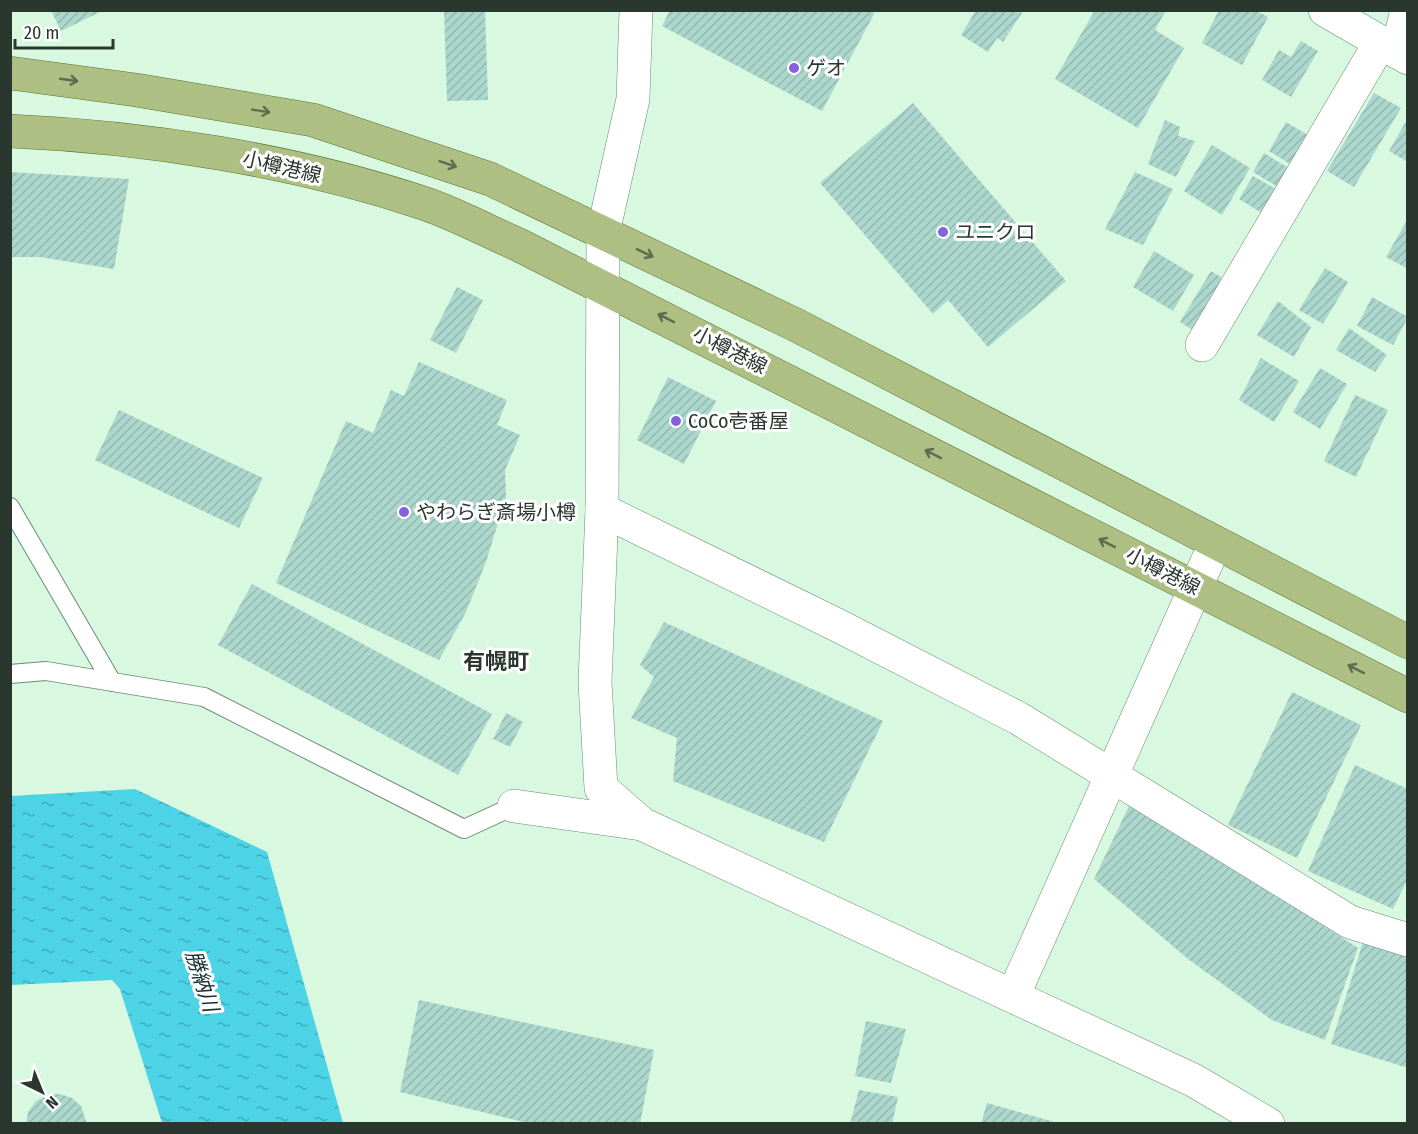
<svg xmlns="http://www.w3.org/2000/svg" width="1418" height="1134" font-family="'Fira Sans Condensed','Noto Sans JP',sans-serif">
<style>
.water{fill:url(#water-ripples)}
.building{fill:url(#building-hatch)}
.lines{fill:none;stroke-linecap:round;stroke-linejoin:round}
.lane-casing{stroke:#6d8b75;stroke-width:20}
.street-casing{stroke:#6d8b75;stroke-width:34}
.secondary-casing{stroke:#6d8b75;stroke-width:34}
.primary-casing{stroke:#5b742f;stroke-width:34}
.lane{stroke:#fff;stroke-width:18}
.street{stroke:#fff;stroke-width:33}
.secondary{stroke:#fff;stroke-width:33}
.primary{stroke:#adbf83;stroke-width:33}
.oneway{stroke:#5e6d50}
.poi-dot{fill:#8262dd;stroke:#fff;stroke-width:2}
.labels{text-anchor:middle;stroke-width:6;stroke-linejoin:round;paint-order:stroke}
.poi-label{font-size:20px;fill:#2a372e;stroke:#fff;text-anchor:start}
.street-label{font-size:20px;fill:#2a372e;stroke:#fff}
.water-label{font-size:21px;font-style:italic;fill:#182f32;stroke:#fff}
.quarter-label{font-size:22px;font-weight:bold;fill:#2a372e;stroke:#fff}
</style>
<defs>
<pattern id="water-ripples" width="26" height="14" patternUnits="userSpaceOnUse" patternTransform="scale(1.5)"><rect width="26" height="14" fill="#4cd3e6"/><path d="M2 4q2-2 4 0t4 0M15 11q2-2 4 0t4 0" fill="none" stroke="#3facbb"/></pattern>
<pattern id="building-hatch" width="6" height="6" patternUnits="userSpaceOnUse" patternTransform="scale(1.5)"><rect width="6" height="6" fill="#acd7cd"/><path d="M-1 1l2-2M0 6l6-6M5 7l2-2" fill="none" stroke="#94b9b0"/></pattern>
</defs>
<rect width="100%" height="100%" fill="#d8f8e0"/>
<!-- water -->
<path class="water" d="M135,789L267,852L343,1123H162L120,989L112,980L11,985V796Z"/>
<!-- building -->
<path class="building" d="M51,10H104L61,31Z
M444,10H485L488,100L447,101Z
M670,10H873L874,14L822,111L662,26Z
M976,10H1018L1022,13L1003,42L997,38L988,52L961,35Z
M1095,10H1166L1155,30L1184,48L1138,128L1055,79Z
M1219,10H1255L1268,17L1242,65L1202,43Z
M1301,41L1318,51L1291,97L1262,80L1279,50L1291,57Z
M1374,93L1401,108L1354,187L1327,171Z
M913,103L1066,281L988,347L948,300L933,314L820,183Z
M1408,118V162L1389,151Z
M1165,120L1180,127L1178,136L1195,141L1176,177L1148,164Z
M1286,122L1316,140L1298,169L1269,151Z
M1212,145L1250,168L1222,215L1184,191Z
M1264,153L1297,173L1286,192L1253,172Z
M10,172L129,179L114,269L40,257H10Z
M1135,172L1173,189L1143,245L1105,229Z
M1253,176L1285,194L1270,218L1239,199Z
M1406,222L1408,224V269L1386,257Z
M1154,251L1194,275L1173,311L1133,287Z
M1325,268L1348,282L1323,324L1299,310Z
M1211,271L1235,286L1204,337L1180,322Z
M457,287L483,300L456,353L430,340Z
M1372,297L1408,317L1393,345L1357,326Z
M1278,301L1311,327L1294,357L1257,335Z
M1349,328L1387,355L1375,372L1336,350Z
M1261,358L1299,381L1274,422L1239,400Z
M419,362L507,400L497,425L520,435L505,470L506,497L486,562L466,612L439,660L276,583L346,421L373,433L391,390L404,396Z
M1320,368L1347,384L1320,429L1293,412Z
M668,377L716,401L684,464L637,440Z
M1355,395L1388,410L1356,477L1324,461Z
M119,410L263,478L239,528L95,460Z
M252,584L492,714L458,775L218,645Z
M664,622L883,721L824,842L673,781L677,738L631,718L654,677L640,665Z
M1292,692L1361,725L1297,858L1228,825Z
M506,713L523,722L510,747L493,739Z
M1355,765L1408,789V878L1393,909L1308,871Z
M1131,802L1358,948L1325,1040L1272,1020L1188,959L1094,879Z
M1363,942L1408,956V1068L1331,1044Z
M419,1000L654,1050L640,1124H532L400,1092Z
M866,1021L906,1029L891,1083L855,1076Z
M859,1090L898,1097L892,1124H850Z
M60,1094L72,1098L81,1106L87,1124H26L28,1112L36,1101L48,1095Z
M987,1103L1058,1123L1057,1124H981Z"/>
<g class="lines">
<!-- lane casing -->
<g class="lane-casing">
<path id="lane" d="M10,507L112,682
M10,674L46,671L204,697L464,829L514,806"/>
</g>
<!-- street casing -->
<g class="street-casing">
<path id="street" d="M1397,52L1407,10
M603,233L633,99L636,10
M1202,345L1380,43
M602,510L837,625L1018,718L1350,922L1408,940
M514,806L642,824
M1013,996L1215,544"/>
</g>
<!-- secondary casing -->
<g class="secondary-casing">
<path id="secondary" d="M1325,10L1408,58
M603,233L602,510L595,682L601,788L642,824L1193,1080L1268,1124"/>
</g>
<!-- primary casing -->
<g class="primary-casing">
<path id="primary" d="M10,73L136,90L313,120L490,179L794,324L1408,642
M10,131C146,137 294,160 423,203C456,214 487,231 519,245L1408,696"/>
</g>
<!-- lane -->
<use href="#lane" class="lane"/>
<!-- street -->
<use href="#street" class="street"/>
<!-- secondary -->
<use href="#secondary" class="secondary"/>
<!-- primary -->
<use href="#primary" class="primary"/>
</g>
<!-- one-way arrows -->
<defs><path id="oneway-shaft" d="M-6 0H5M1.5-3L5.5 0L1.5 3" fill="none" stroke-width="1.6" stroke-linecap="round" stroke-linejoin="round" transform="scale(1.5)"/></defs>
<g class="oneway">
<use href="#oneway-shaft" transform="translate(69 80) rotate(8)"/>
<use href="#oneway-shaft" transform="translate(261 111) rotate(9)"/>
<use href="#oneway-shaft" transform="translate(448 164) rotate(19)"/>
<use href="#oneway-shaft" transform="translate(645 253) rotate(26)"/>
<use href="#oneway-shaft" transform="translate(666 318) rotate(-153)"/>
<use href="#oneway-shaft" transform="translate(933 454) rotate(-153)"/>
<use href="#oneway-shaft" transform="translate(1107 543) rotate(-153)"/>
<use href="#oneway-shaft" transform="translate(1356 669) rotate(-153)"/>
</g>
<!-- markers -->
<g class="poi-dot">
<circle cx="794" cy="68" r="6"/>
<circle cx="943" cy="232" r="6"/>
<circle cx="676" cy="421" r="6"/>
<circle cx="404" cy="512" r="6"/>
</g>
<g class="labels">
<!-- poi labels -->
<g class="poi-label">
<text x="806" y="75">ゲオ</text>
<text x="955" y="239">ユニクロ</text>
<text x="688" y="428">CoCo壱番屋</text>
<text x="416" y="519">やわらぎ斎場小樽</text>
</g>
<!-- street labels -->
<g class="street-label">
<text transform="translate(282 167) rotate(13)" y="7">小樽港線</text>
<text transform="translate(730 350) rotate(27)" y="7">小樽港線</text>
<text transform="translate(1163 571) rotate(27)" y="7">小樽港線</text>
</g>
<!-- water labels -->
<g class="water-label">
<text transform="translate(202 981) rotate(72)" y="7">勝納川</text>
</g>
<!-- quarter labels -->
<g class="quarter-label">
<text x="496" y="669">有幌町</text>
</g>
</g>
<!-- border -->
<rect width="1418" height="1134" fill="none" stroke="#2a372e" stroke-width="24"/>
<!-- north arrow -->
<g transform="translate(42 1092) rotate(137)" stroke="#ffffff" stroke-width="4.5" paint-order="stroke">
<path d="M0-4.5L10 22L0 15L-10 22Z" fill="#2a372e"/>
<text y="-9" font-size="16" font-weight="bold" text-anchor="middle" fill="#2a372e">N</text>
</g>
<!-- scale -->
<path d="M15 39v9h98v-9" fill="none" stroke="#2a372e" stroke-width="3"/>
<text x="24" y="39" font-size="18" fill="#2a372e" stroke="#ffffff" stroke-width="4.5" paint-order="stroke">20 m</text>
</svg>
